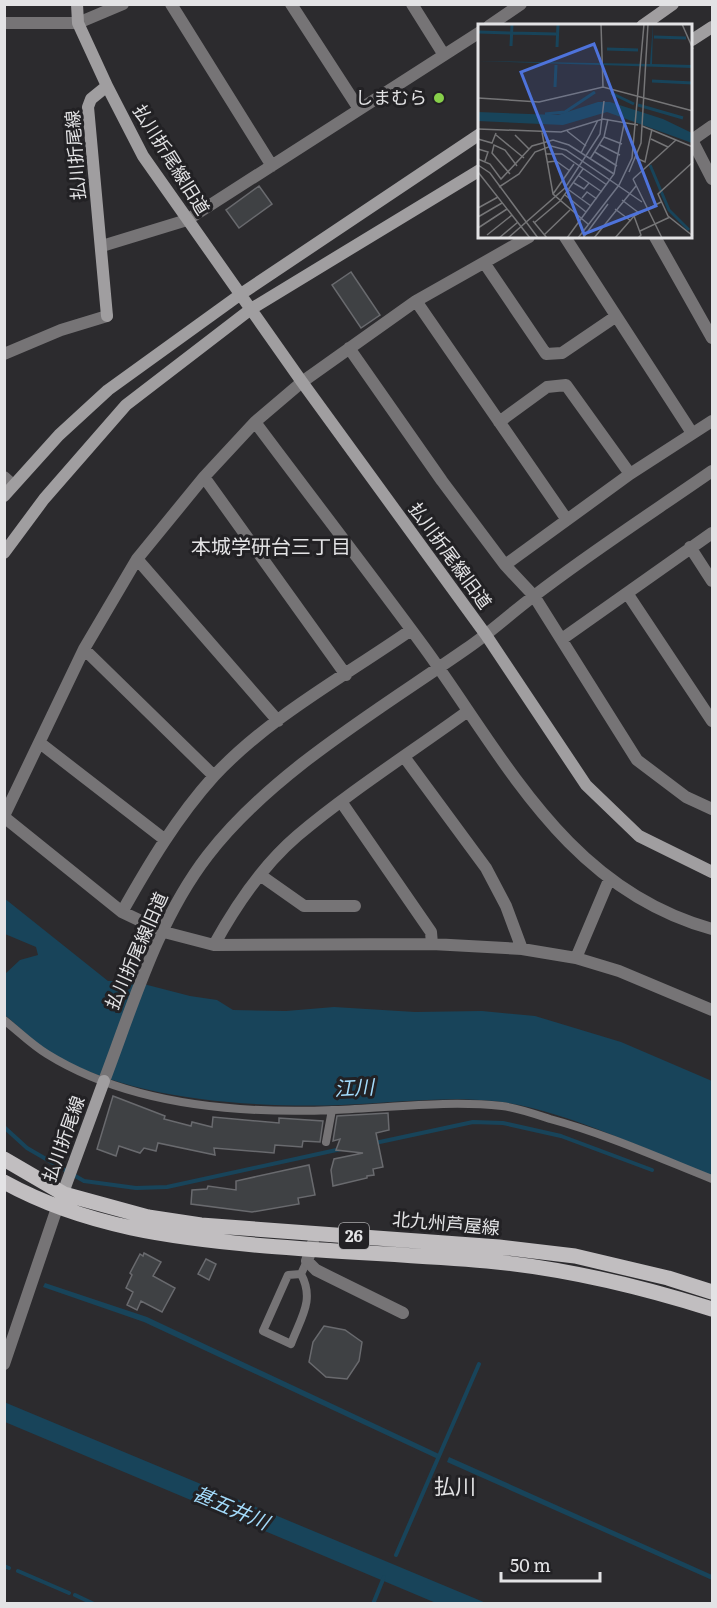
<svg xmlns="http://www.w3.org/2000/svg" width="717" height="1608" font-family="Literata,'Noto Sans JP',serif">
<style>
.water{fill:#18445a}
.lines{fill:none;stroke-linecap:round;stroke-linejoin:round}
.stream{stroke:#18445a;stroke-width:4}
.building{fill:#3f4144;stroke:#696a6e;stroke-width:1.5}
.lane{stroke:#767476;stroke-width:8}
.street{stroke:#767476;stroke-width:12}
.secondary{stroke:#a09ea0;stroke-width:12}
.primary{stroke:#c1bec0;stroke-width:15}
.poi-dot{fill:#87cf4a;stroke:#222124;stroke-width:2}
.labels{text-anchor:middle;stroke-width:6;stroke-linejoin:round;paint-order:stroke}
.shield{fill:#222124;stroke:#a9a9ab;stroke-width:1.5}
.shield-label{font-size:16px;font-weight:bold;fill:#e3e3e5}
.poi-label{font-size:18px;fill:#e3e3e5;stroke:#222124;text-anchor:end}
.street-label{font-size:18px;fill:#e3e3e5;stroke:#222124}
.neighbourhood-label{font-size:20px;fill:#e3e3e5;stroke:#222124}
.water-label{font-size:20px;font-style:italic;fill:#a3dbfb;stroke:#222124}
.quarter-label{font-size:21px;fill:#e3e3e5;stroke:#222124}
.inset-river{fill:none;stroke:#18445a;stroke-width:3}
.inset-road{fill:none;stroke:#757577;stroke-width:1.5}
.view{fill:#4e73db;fill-opacity:0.15;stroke:#4e73db;stroke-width:3}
.inset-edge{fill:none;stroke:#e3e3e5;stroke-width:3}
</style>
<rect width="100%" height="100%" fill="#2c2b2e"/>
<!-- water -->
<path class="water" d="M4,898L108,981H132L190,996L217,1000L233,1010L286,1011L334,1007L415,1012L482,1011L535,1016L621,1042L712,1081V1176C649,1151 561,1108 494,1101C444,1096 391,1103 341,1105C253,1108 126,1100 50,1052C34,1042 19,1027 5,1015V974L20,960L38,955L36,947L5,934Z
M45,1283L147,1317L439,1454L438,1459L144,1322L43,1287Z
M4,1402L486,1603H436L5,1422Z
M449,1457L712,1575V1580L447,1462Z"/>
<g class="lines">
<!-- stream -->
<path class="stream" d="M4,1127L27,1148L84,1181L136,1188L167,1187L341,1149
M375,1143L473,1122L503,1123L561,1136L652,1170
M396,1555L479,1364
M4,1566L9,1568
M18,1571L69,1593
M75,1595L94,1604
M373,1604L384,1577"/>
</g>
<!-- building -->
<path class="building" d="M259,186L272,204L239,228L226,210Z
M351,272L380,315L361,328L332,285Z
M113,1096L165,1116L164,1119L191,1126L192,1122L212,1127L213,1117L279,1123V1118L323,1121L320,1142L303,1141L302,1147L275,1145L274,1153L214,1148L215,1155L158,1143L156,1151L144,1148L140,1153L119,1146L116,1156L97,1149Z
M388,1113L389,1130L376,1133L383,1167L373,1169L374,1175L367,1176V1178L333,1186L331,1170L334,1159L363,1153L336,1150L340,1139L333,1141L337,1116Z
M309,1165L315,1195L298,1198L299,1204L252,1212L191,1204L192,1190L207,1189L208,1186L236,1190V1181Z
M144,1253L161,1262L153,1276L175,1288L162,1312L141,1301L137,1310L127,1305L133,1292L126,1288L132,1275L130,1273L140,1254L143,1256Z
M206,1259L216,1264L209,1280L198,1274Z
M324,1326L345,1330L362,1342L359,1361L347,1379L326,1377L309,1362L313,1342Z"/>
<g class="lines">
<!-- lane -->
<path class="lane" d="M4,1020C18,1031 32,1045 47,1054C129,1105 239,1114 334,1110C390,1108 446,1100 502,1106C518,1108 535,1114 550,1119C606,1134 659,1158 712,1179
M326,1142L332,1110
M301,1274L288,1275L263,1331L291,1344C301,1317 315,1300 301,1274L307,1261"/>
<!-- street -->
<path class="street" d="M171,4L272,166
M291,4L359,109
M412,4L444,55
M4,23H78L123,4
M489,26L521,4
M692,140L712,179
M692,140L712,126
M565,237L692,433
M655,237L712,338
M102,246L187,220L480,32
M485,264L546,354L562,353L615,317
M416,301L567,520
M349,348L442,481L505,565L534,596L637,760L686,797L712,809
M4,354L61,330L107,316
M255,422C311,497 369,572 424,647C506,760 567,889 712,929
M499,422L547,387L566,385L630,474
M4,477L13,485
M204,477L346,675
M690,547L712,581
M137,559L278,721
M505,565L630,474L712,421
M627,593L712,721
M562,639L712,533
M84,649L214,776
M40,743L164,839
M405,758L486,868L506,906L522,949
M342,803L431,932L432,944
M4,816L84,649L137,559L204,477L255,422L302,382L416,301L529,237
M4,817L122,912L164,932L214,945L432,944L522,949L576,958L619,971L712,1010
M260,875L304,906H355
M122,912C149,864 177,817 214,776C269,717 345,676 411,630
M214,945C236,905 263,865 297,836C349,792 413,751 468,711
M576,958L609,880
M104,1081C133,1005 157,921 208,855C271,773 380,709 466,649C490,633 511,613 534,596C591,552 653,512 712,471
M313,1243L307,1261L316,1270L403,1313
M4,1364L57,1208"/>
<!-- secondary -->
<path class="secondary" d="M77,4L78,23L107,86L143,156L302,382L486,635L586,785L639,836L712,872
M642,26L673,4
M692,40L712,27
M107,86L91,99L88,107L107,316
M4,496L59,435L108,390L241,294L480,134
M4,553L44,499L126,405L251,309L480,170
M60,1201L104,1081"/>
<!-- primary -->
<path class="primary" d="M4,1159L64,1194L148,1217L201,1225L499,1247L575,1256L668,1278L712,1292
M4,1182C86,1227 174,1238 266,1246C339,1252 413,1255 487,1261C564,1268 639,1286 712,1309"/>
</g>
<!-- markers -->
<circle class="poi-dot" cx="439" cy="98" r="6"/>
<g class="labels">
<!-- shield labels -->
<rect class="shield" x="339" y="1223" width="30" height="26" rx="4.5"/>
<g class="shield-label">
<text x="354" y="1242">26</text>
</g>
<!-- poi labels -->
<g class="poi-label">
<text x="427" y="104">しまむら</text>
</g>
<!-- street labels -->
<g class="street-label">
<text transform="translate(76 155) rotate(-94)" y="6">払川折尾線</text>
<text transform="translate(171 160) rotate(58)" y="6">払川折尾線旧道</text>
<text transform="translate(450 556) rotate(54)" y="6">払川折尾線旧道</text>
<text transform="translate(137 951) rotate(-66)" y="6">払川折尾線旧道</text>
<text transform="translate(64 1139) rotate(-70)" y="6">払川折尾線</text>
<text transform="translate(446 1224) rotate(5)" y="6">北九州芦屋線</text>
</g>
<!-- neighbourhood labels -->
<g class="neighbourhood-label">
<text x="271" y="554">本城学研台三丁目</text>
</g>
<!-- water labels -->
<g class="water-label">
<text transform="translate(354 1088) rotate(-3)" y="7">江川</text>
<text transform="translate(231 1508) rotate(23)" y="7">甚五井川</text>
</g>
<!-- quarter labels -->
<g class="quarter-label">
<text x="455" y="1494">払川</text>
</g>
</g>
<!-- overview -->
<g transform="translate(478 24)">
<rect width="214" height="214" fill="#2c2b2e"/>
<path d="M175,0L174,40L214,41L215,44L0,37L172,40ZM120,78H132L185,95L214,109V119L129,88L85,101L0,97V88L80,91Z" fill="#18445a"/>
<path class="inset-river" d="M0,8L33,9M34,9L78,10M176,13L208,14M33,22L34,0M79,23L80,0M129,25L160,26M174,57L215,59M77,63L78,41M133,69L156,80M160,81L205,94M67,90L87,88L117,68M172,141L191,186L211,206"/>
<path class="inset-road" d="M123,0L125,63M204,0L215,25M0,74L61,78L125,63L215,87M164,102L215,123M0,105L83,108L125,95L160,101M89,107L108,122M64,108L75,170L110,200M18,111L46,134M37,111L51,125M126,113L144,120M0,115L14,119L18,109M173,115L190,123M122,121L142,131M0,125L10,128L7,137M117,128L139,142M103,129L120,96M67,130H84L129,161M158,134L167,138L174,105M0,135L12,140L23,155L54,122L75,116L91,121L136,150M112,135L126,113L130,95M70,138L78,137L92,147M215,138L180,170L190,192L215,212M0,141L12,149L60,214M0,148L52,214M151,148L163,119L170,0M32,150L14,129L16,121L27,126L39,142M101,152L124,168M155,155L198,116M155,155L184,214M96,159L106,165L111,159M21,163L41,150L57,128L73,122L88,126L164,178M91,166L113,182M75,170L96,140M87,171L108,188M104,174L109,168L119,175M144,176L161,189M0,184L20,173M137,185L153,197M156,192L163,211L160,214M0,193L24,179M55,197L69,214M56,199L82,177L105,145M0,204L29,185M162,207L192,193M9,211L34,191M66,211L92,186M21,214L40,198M30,214L87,164L122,110L126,77M89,214L136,150L146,100M100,214L141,161L154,134L166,0M105,214L130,180M116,214L158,162M137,214L156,192L183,178"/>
<path class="view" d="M116,20L178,182L106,210L43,48Z"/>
<rect width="214" height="214" class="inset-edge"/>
</g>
<!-- border -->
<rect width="717" height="1608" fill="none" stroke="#e3e3e5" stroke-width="12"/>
<!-- scale -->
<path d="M501 1572v9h99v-9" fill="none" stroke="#e3e3e5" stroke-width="3"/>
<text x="510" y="1572" font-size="18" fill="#e3e3e5" stroke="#222124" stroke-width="4.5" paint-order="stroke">50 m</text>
</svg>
